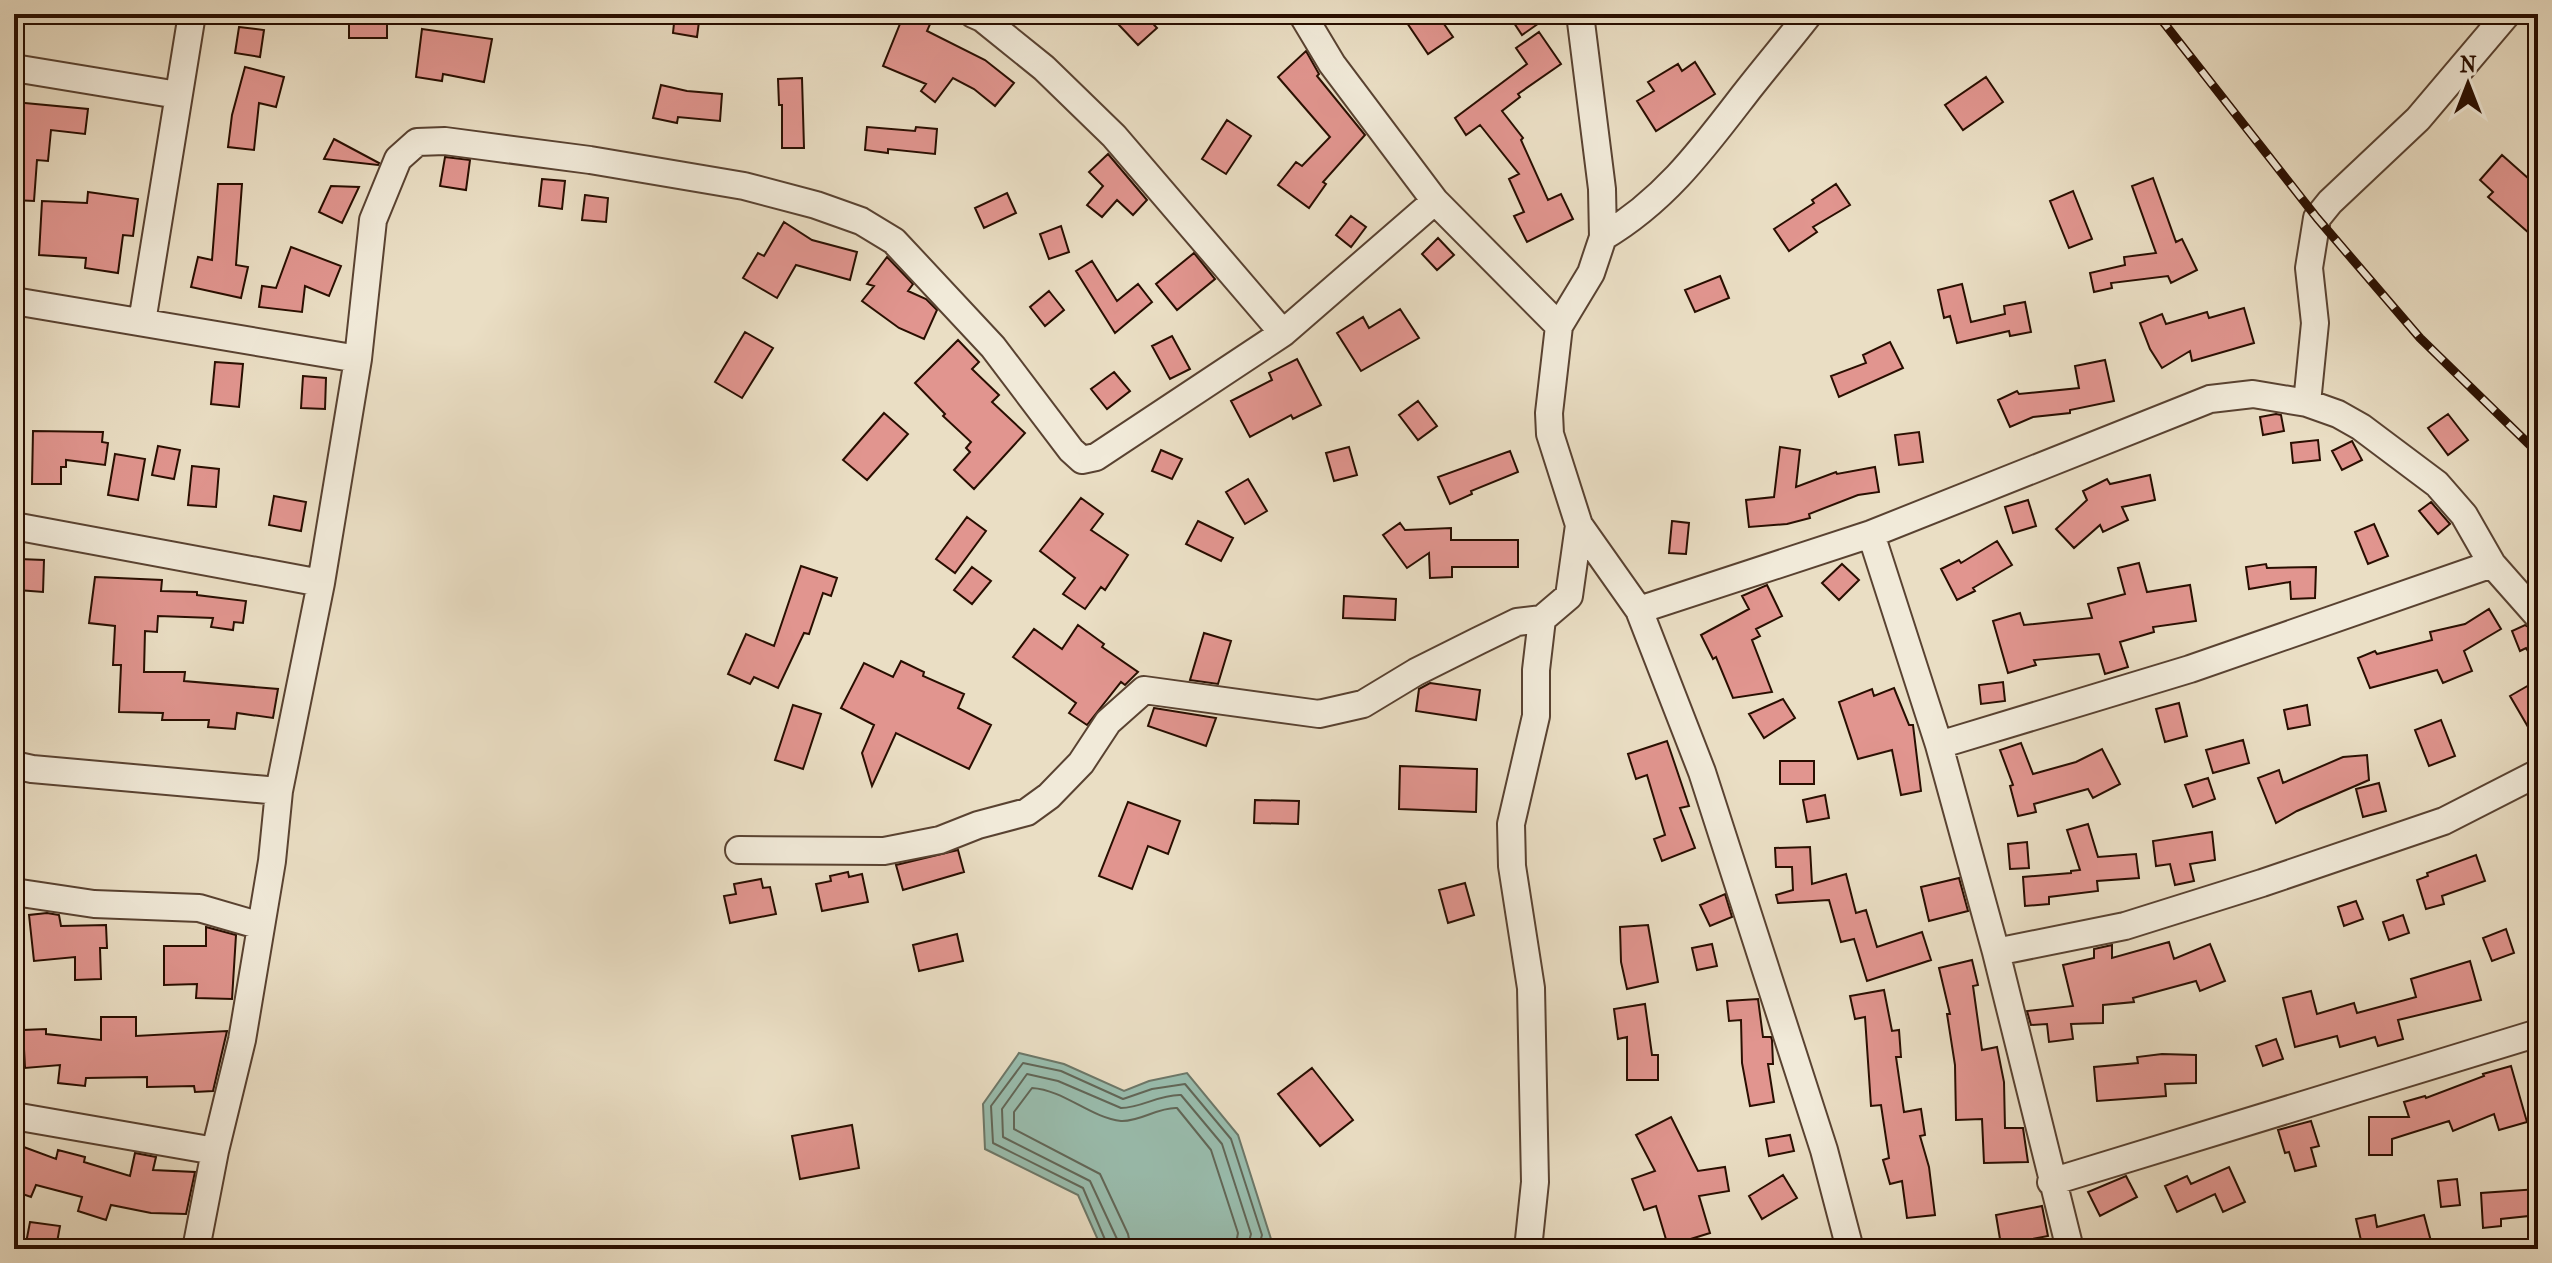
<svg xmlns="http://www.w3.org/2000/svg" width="2552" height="1263" font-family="'IM FELL French Canon',serif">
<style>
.water{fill:#99bdae;stroke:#6c7768;stroke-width:2}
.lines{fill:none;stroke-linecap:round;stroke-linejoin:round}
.shore{stroke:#616657;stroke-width:2}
.building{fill:#e1958f;stroke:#290e00;stroke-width:2}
.minor-casing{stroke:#594231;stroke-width:30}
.minor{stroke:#f1ead9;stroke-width:26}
.rail-casing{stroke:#290e00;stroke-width:9}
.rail{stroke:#f1ead9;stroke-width:6;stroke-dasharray:18;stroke-linecap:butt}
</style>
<rect width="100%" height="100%" fill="#eadec4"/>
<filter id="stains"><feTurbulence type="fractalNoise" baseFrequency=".0025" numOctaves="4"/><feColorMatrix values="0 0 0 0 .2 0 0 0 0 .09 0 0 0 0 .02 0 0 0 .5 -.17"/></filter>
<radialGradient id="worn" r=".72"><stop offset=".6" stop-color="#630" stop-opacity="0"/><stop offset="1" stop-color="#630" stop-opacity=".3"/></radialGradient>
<!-- water -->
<path class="water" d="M1019,1053L1064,1064L1124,1091L1149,1081L1187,1073L1238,1135L1271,1239L1263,1249H1102L1078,1195L985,1149L983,1104Z"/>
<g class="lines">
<!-- shore -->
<path class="shore" d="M1109,1249L1083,1188L993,1143L991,1106L1023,1063L1061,1071L1123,1099L1152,1089L1185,1084L1231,1139L1262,1235L1258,1249
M1119,1249L1117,1239L1090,1181L1003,1137L1002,1109L1027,1074L1058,1081L1121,1108C1141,1108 1160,1094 1181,1095L1222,1144L1251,1234L1247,1249
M1131,1249L1128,1234L1100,1174L1014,1129V1112L1032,1088C1064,1090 1091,1118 1121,1121C1140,1122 1158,1107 1177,1108L1211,1150L1238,1233L1235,1249"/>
</g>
<!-- building -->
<path class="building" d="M349,14H387V38H349Z
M675,14H700L697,37L673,33Z
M904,14L931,22L927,31L985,60L1014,83L995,106L974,89L953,78L935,102L921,91L926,84L883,66Z
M1131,14H1144L1157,28L1138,45L1119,25Z
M1401,14H1437L1453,37L1428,54Z
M1508,14H1552L1522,35Z
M239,27L264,30L260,57L235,53Z
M422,29L492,39L484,82L443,74L442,81L416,77Z
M1539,32L1561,64L1518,94L1520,97L1502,111L1523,138L1521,140L1548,200L1561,194L1573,219L1527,242L1514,216L1524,212L1509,179L1519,174L1480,125L1466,135L1455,118L1527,64L1516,48Z
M1306,51L1319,74L1317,76L1365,135L1323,182L1326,184L1309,208L1278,185L1296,162L1302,166L1330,137L1278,77Z
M1695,62L1715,94L1656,131L1637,101L1654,91L1648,82L1678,64L1682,71Z
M245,67L284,77L276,107L259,103L254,150L228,147L232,115Z
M1986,77L2003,102L1963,130L1945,105Z
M802,78L804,148H782V105H779L778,79Z
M661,85L687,91L722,94L720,121L678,117L677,123L653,118Z
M14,102L88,109L85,134L51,130L48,161L37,160L34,201L14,200Z
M1227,120L1251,136L1226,174L1202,159Z
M867,127L915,131L916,127L937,129L935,154L888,149V153L865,150Z
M334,139L379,163L378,165L324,159Z
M1108,154L1147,200L1133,215L1117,200L1102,217L1087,205L1103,186L1089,172Z
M2502,155L2538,187V241L2488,197L2493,192L2480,180Z
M445,157L470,160L466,190L440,186Z
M2153,178L2176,242L2182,239L2197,270L2171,283L2168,276L2111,283L2112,288L2094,292L2090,273L2125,265L2124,257L2156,253L2132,186Z
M542,179L565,181L562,209L539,206Z
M218,184H242L236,265L248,267L241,298L191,287L198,257L212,260Z
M1836,184L1850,205L1813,227L1817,232L1789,251L1774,229L1814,203L1812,200Z
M331,186L359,187L342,223L319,212Z
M2073,191L2092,239L2069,248L2050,201Z
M88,192L138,199L133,236L123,235L118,273L85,268L86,258L39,255L42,201L87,203Z
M1007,193L1016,213L984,228L975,208Z
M585,195L608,198L606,222L582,220Z
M1351,216L1366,227L1351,247L1336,235Z
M784,222L812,240L857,252L850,280L796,265L777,298L743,278L758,253L764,256Z
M1061,226L1069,252L1049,259L1040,234Z
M1438,238L1454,255L1437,270L1422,254Z
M291,247L341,266L329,296L305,286L302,312L259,307L262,286L276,288Z
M1194,253L1215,279L1177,310L1156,284Z
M887,257L913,284L908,291L926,299L937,310L924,339L899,328L862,301L874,286L867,284Z
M1092,261L1117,301L1138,284L1152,302L1115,333L1076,271Z
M1720,276L1729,298L1695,312L1685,290Z
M1962,284L1971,322L2005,314L2004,306L2025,302L2031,332L2010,336L2009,331L1957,343L1950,316L1944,318L1938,290Z
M1049,291L1064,310L1045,326L1030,307Z
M2244,308L2254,343L2192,361L2190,351L2162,368L2150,349L2140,323L2162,314L2166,324L2207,312L2209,318Z
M1400,309L1419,338L1361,371L1337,333L1363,317L1369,328Z
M745,332L773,348L742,398L715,382Z
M1172,336L1190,369L1170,379L1152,346Z
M958,340L979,362L972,369L999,395L992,402L1025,433L974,489L954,470L970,452L966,448L971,442L943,416L945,414L915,383Z
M1890,342L1903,368L1839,397L1831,376L1866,363L1863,355Z
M1297,359L1321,405L1293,419L1291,415L1250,437L1231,401L1272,380L1269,373Z
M2105,360L2114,401L2070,410V413L2033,417L2010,427L1998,400L2017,391L2019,394L2079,388L2075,366Z
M215,362L243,364L239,407L211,404Z
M1114,372L1130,391L1107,409L1091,389Z
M303,376L326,378L325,409L301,408Z
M1418,401L1437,426L1418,440L1399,415Z
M884,413L908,434L867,480L843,460Z
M2276,414L2281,415L2284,431L2263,435L2260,417Z
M2448,414L2468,440L2448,455L2428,428Z
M33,431L103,432L102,442L108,443L105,465L66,460V467H61V484H32Z
M1919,432L1923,462L1899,465L1895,435Z
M2318,440L2320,460L2293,463L2291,443Z
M2352,441L2362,460L2342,470L2332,451Z
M158,446L180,450L174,479L152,475Z
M1349,447L1357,475L1334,481L1326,453Z
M1780,447L1800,450L1796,487L1836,472L1837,474L1875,467L1879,492L1858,495L1809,514L1810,518L1787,524L1749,527L1746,500L1774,497Z
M1161,450L1182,459L1172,479L1152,471Z
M1510,451L1518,472L1471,491L1472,494L1450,504L1438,477Z
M115,454L145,459L138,500L108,495Z
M192,466L219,469L216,507L188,505Z
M2150,475L2155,500L2122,507L2128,520L2103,532L2100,525L2074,548L2056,529L2087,500L2083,491L2107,479L2110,484Z
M1248,479L1267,511L1245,524L1226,492Z
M274,496L306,502L301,531L269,525Z
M1081,498L1103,514L1091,530L1128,555L1105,590L1101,587L1085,609L1063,594L1075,578L1040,551Z
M2028,500L2036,526L2013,533L2005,507Z
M2431,502L2450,524L2438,534L2419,511Z
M967,517L986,531L955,573L936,559Z
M1198,521L1233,538L1221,561L1186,544Z
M1672,521L1689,523L1686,554L1669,553Z
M1400,523L1405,530L1451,528V540H1518V567H1452V577L1430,578L1429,553L1407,568L1383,535Z
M2374,524L2388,556L2368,564L2355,532Z
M1997,541L2012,565L1973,588L1975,591L1957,600L1941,569L1959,560L1961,563Z
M19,559L44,560L43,592L18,590Z
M2139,563L2147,592L2190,585L2196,621L2153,627L2154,632L2120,642L2128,667L2105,674L2099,654L2034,660L2036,665L2008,673L1993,621L2020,613L2024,625L2092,618L2088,604L2125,594L2118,568Z
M1842,564L1859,580L1839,600L1822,583Z
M2266,564L2267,568L2316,567L2315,598L2291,599L2290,582L2249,589L2246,567Z
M801,566L837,578L831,596L823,593L809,634L804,633L778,688L754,677L750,684L728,674L746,634L774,646Z
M972,567L991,581L972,604L954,590Z
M95,577L162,580L161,591L197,592V595L246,601L243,623L234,622L233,630L211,627L213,618L158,616L157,632L145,631L144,672H185L184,681L278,689L273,718L237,713L235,729L208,727L209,720H162L163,713L119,712L121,665H113L115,626L89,623Z
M1767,585L1782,616L1756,629L1760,636L1752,640L1772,692L1733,698L1716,657L1713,659L1701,635L1749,609L1742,596Z
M1344,596L1396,599L1395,620L1343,618Z
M2489,609L2501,629L2464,651L2472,671L2443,683L2437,670L2370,688L2358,658L2375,651L2377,654L2432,640L2430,632L2465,624Z
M1078,625L1104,644L1102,647L1138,672L1125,685L1121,682L1087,725L1069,713L1076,703L1013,657L1034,629L1062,649Z
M2525,625L2538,632V668L2526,648L2520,651L2512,631Z
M1204,633L1231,641L1218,684L1190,680Z
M901,661L924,672L923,676L964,694L958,708L991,725L969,769L896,733L872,786L862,753L874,725L841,708L864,663L893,677Z
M2538,680V744L2510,696Z
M2003,682L2005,701L1981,704L1979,685Z
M1430,683L1480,690L1476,720L1416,711L1419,689Z
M1894,688L1909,725H1913L1921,791L1901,795L1892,750L1858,759L1839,702L1872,689L1874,696Z
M1783,699L1795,718L1764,738L1749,714Z
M2179,703L2187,736L2165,742L2156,709Z
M793,705L821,714L803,769L775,760Z
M2307,705L2310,725L2288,729L2284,710Z
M1154,708L1216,718L1206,746L1148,726Z
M2441,720L2455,756L2429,766L2415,730Z
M2243,740L2249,763L2213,773L2206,750Z
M1667,741L1689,806L1680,808L1695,848L1662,861L1654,839L1665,835L1647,775L1636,779L1628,754Z
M2021,743L2033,774L2076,762L2102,749L2120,784L2093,798L2088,789L2034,804L2036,812L2018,816L2010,786L2013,785L2000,750Z
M2367,755L2369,780L2297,811L2276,823L2258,778L2279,770L2283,783L2343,757Z
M1780,761H1814V784H1780Z
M1400,766L1477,769L1476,812L1399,809Z
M2208,778L2215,799L2193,807L2185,785Z
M2379,783L2386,811L2363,817L2356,789Z
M1825,795L1829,818L1807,822L1803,800Z
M1255,800L1299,801L1298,824L1254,823Z
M1128,802L1180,821L1168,854L1148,846L1132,889L1099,876Z
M2088,824L2098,857L2136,854L2139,878L2097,881L2098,891L2049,897V904L2025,906L2023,877L2071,873V871L2080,870L2067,830Z
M2212,832L2215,860L2190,864L2194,881L2175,885L2170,864L2156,866L2153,841Z
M2027,842L2029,868L2010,869L2008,844Z
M1810,847L1812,884L1846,874L1856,913L1866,910L1877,947L1922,932L1931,960L1867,981L1854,939L1841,942L1829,900L1778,903L1776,895L1793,890L1792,867H1776L1775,848Z
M958,850L964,872L903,890L896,865Z
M2476,855L2485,881L2442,896L2444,904L2426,909L2417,880L2428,876L2427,873Z
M848,872L849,877L862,874L868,902L822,911L816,884L831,881L830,876Z
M1959,878L1968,911L1929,921L1921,887Z
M761,879L763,888L770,887L776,914L730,923L724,896L736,894L734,884Z
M1465,883L1474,915L1448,923L1439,890Z
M1725,894L1732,917L1710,926L1700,905Z
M2356,901L2363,919L2344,926L2338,907Z
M47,913L59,915L61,926L106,925L107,948H100L101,979L75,980V957L34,961L29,915Z
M2403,915L2409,933L2389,940L2383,922Z
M1648,925L1658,982L1627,989L1621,962L1620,927Z
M206,927L236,935L232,999L196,998L197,984L164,985V946H206Z
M2506,929L2514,953L2492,961L2483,938Z
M957,934L963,961L919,971L913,945Z
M2169,942L2174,959L2210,944L2225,981L2200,991L2196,981L2133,998L2134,1002L2103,1005V1023L2071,1024L2073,1039L2049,1042L2047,1024L2031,1025L2027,1011L2073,1006L2063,965L2094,958V949L2112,945V958Z
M1712,944L1717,966L1697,970L1692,948Z
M1972,960L1978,985L1973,986L1982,1050L1997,1047L2004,1082L2005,1128H2023L2028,1162L1984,1163L1982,1119L1956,1120L1955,1065L1947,1014H1950L1939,968Z
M2470,961L2481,1000L2398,1020L2403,1039L2378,1046L2375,1037L2340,1047L2337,1036L2295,1047L2283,998L2311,991L2317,1014L2354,1003L2357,1013L2416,997L2411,979Z
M1884,990L1892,1031L1899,1030L1901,1057H1896L1904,1112L1921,1109L1925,1135L1920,1136L1929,1167L1935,1215L1907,1218L1902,1181L1890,1184L1883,1160L1889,1158L1881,1105L1871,1106L1865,1017L1855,1019L1850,996Z
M1758,999L1763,1037H1771L1772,1040L1773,1064H1768L1774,1102L1750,1106L1742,1063L1741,1020L1729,1021L1727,1001Z
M1645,1004L1652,1055H1658V1080H1627V1037L1618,1039L1614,1009Z
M101,1017H136V1036L227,1031L213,1091L195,1092L194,1086L147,1087V1077L86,1078L85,1086L58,1083L60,1065L25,1068L23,1030L46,1029V1034L101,1040Z
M2276,1039L2283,1059L2263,1066L2256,1046Z
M2162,1054L2196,1055V1083L2165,1084L2166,1096L2097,1101L2094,1067L2138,1063L2137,1057Z
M2511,1066L2527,1122L2499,1130L2494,1114L2453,1131L2449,1121L2392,1139V1155H2369V1117H2409L2404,1102L2425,1096L2426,1098L2484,1076L2483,1074Z
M1312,1068L1353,1120L1320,1146L1278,1094Z
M1671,1117L1698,1171L1725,1167L1729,1191L1699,1196L1710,1233L1668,1246L1656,1206L1644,1210L1632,1179L1655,1171L1636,1135Z
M2311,1121L2319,1146L2311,1148L2316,1166L2295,1171L2289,1152L2285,1153L2278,1130Z
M852,1125L859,1168L800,1179L792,1136Z
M1790,1135L1794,1151L1769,1156L1766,1139Z
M21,1146L56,1159L58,1150L85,1157L84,1162L130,1176L135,1153L156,1157L153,1170L195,1172L186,1214L151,1213L111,1205L106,1220L78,1211L82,1197L36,1185L31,1197L14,1191V1165Z
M2229,1167L2245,1202L2223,1212L2215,1194L2177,1212L2165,1186L2187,1176L2191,1184Z
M1783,1175L1797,1198L1762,1219L1749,1196Z
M2126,1176L2137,1197L2100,1216L2088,1192Z
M2457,1179L2460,1205L2441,1207L2438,1181Z
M2538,1189V1215L2501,1219V1226L2483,1228L2481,1193Z
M2042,1206L2048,1236L2001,1245L1996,1215Z
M2375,1215L2377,1227L2424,1215L2432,1245L2410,1249L2408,1242L2363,1249L2356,1219Z
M30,1222L60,1226L56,1248L26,1243Z"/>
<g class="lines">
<!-- minor casing -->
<g class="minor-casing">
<path id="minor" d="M1302,14L1332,64L1435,201L1559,326
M1580,14L1602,189L1603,237L1591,273L1559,326L1549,413L1550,434L1579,525L1639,610L1702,772L1824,1150L1850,1249
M14,68L178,95
M1603,237C1664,201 1701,151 1744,95C1765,68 1788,41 1809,14
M14,301L358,359
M142,322L192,14
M1283,333L1435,201
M2307,403L2315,323L2309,268L2317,218L2330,202L2418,119L2507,14
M14,526L321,583
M1871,534L1939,745L1996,952L2070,1249
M1639,610L1871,534L2210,399L2253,394L2307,403L2338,414L2361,427L2437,484L2464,515L2492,564L2538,616
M1939,745L2190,669L2492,564
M14,765L32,769L279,791
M739,850L884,851L940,840L978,825L1027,812L1049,796L1081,763L1108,722L1144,690L1319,714L1363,704L1416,672L1478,641L1517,622L1542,619
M14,892L94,904L199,908L261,926
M1996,952L2125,926L2262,883L2444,821L2538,773
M14,1116L215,1151
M2051,1182L2538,1033
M196,1249L215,1151L242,1040L272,861L279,791L321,583L358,359L373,220L398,159L417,142L445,141L590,160L744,186L816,205L861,221L894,241L993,347L1071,450L1082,460L1096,457L1283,333L1114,136L1044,68L982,18L973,14
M1528,1249L1535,1182L1531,988L1512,866L1511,824L1536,716V670L1542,619L1569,596L1579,525"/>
</g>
<!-- minor -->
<use href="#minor" class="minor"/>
<!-- rail casing -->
<g class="rail-casing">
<path id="rail" d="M2157,14L2317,218L2420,338L2538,453"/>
</g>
<!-- rail -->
<use href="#rail" class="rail"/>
</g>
<!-- margin -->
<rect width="2552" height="1263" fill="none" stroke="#eadec4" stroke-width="48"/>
<rect x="16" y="16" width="2520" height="1231" fill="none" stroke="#290e00" stroke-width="4"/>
<rect x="24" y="24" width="2504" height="1215" fill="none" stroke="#290e00" stroke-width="2"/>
<!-- north arrow -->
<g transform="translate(2468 84)" stroke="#f1ead9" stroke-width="6" paint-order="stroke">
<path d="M0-6L14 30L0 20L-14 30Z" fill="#290e00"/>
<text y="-12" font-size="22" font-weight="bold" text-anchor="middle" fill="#290e00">N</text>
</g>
<rect width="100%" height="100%" filter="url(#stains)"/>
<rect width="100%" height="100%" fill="url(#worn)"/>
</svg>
